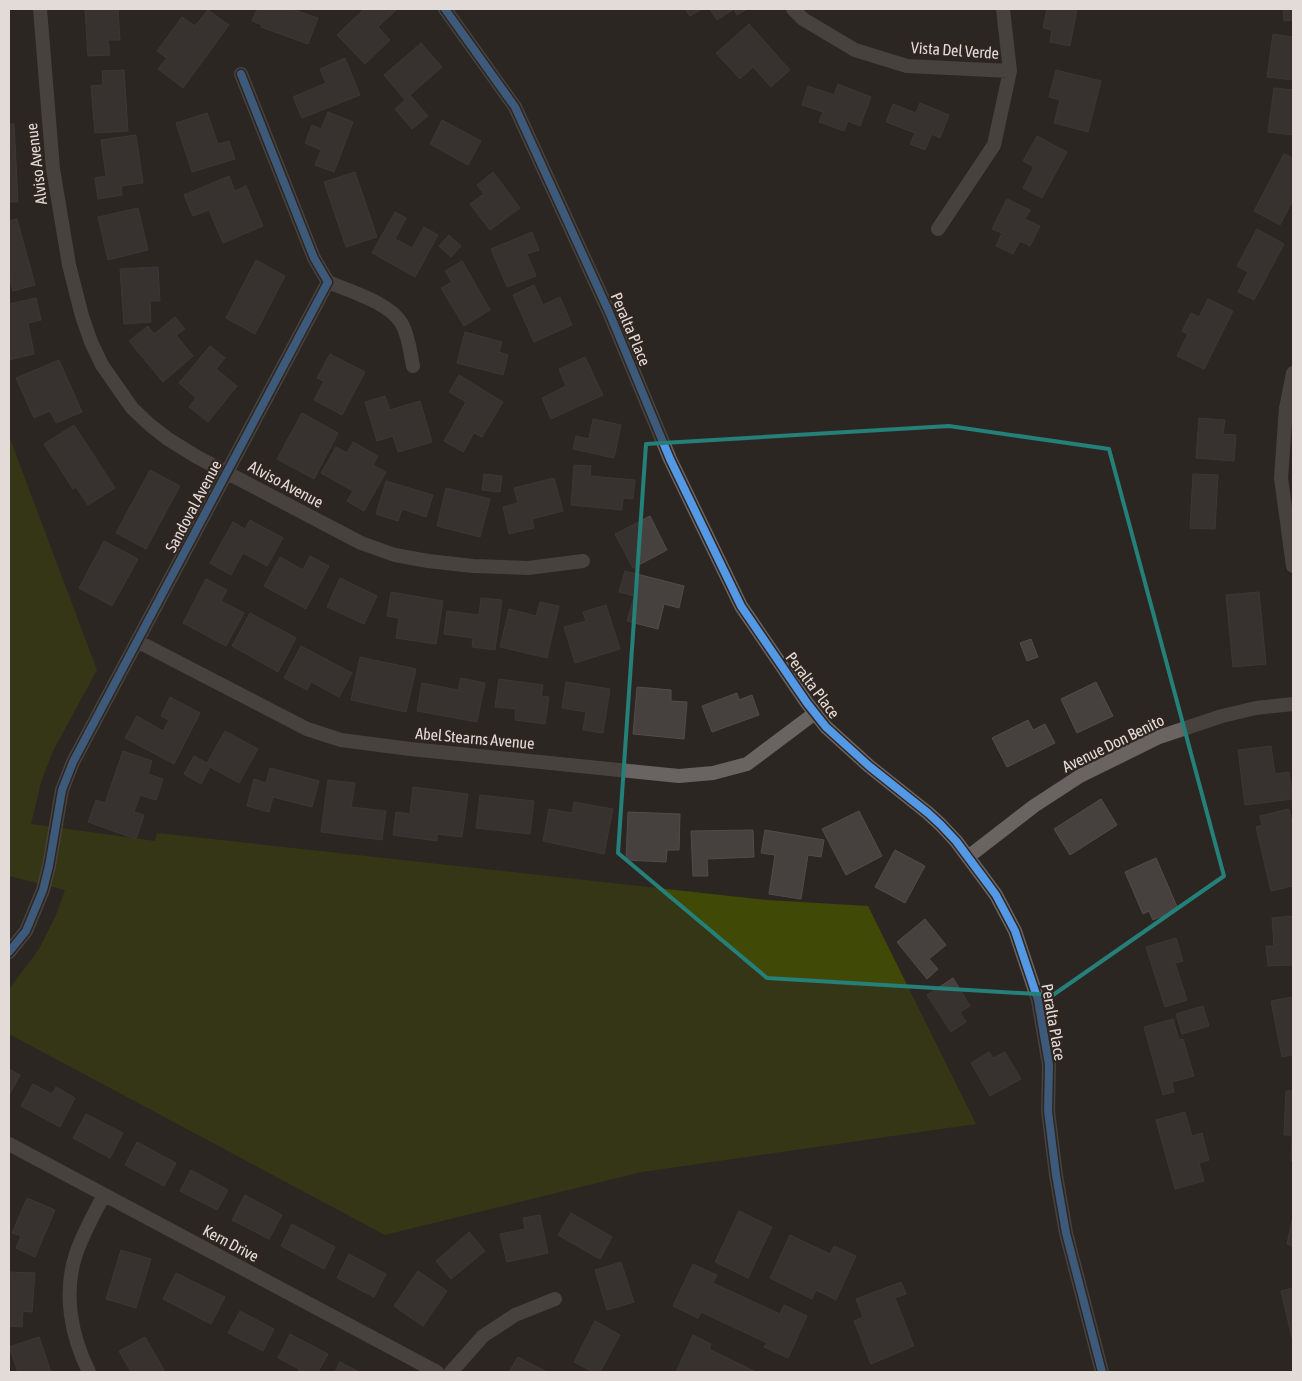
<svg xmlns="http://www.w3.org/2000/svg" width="1302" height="1381" font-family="'Asap Condensed',sans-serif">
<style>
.green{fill:#404905}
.building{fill:#46413e;stroke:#504c48}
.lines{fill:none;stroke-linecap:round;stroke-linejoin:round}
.minor{stroke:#696461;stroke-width:14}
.cycleway-casing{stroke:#30251f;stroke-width:11}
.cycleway{stroke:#5399e6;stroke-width:8}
.marked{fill:none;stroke:#248078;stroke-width:4;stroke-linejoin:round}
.labels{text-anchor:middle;stroke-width:4.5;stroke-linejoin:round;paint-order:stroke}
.street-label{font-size:16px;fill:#e2dbd7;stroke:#30251f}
</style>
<rect width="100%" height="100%" fill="#2c2623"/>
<!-- green -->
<path class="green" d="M9,436L97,670L53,751L41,782L31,824L155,841L157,833L767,900L868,906L976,1124L642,1172L385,1235L9,1034V989L39,949L56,915L65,890L9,876Z"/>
<!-- building -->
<path class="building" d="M85,9H118L120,40H108L110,55L88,56Z
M257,9H291L318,18L308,44L261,27L262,25L252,21Z
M364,9H397L378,27L390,40L365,64L337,35Z
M685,9H702L690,16Z
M710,9H747L737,15L734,9L717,20Z
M1047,9H1077L1070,46L1050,42L1052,30L1043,28Z
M1283,9H1293V20L1284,21Z
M208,10L229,25L183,88L158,69L167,58L157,51L182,17L195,26Z
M749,24L790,70L771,87L753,67L740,79L716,53Z
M1273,34L1293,37V80L1267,77Z
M421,43L442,67L410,95L428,116L412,129L395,109L405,100L384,75Z
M345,58L360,95L302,118L293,97L326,83L320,69Z
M124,70L128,131L95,133L91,86L103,85L102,71Z
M1056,70L1101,81L1088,132L1054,123L1060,100L1049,97Z
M838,84L871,97L860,126L848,121L844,131L819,122L823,112L802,105L808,86L834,95Z
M1274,88L1293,90V135L1268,132Z
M920,103L949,115L940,138L932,134L925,150L910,144L915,133L886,122L893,104L916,113Z
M328,112L353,122L334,172L315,165L321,150L305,143L312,125L321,129Z
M207,113L218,144L229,141L235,159L192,172L176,123Z
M442,120L481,141L468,165L430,144Z
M9,124H14L18,202H9Z
M136,135L143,183L121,186L122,195L98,199L95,178L106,176L101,140Z
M1037,136L1067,152L1042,198L1023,188L1034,167L1023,161Z
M1284,154L1293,158V200L1280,225L1254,211Z
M355,172L377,237L346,247L324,182Z
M493,172L520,208L490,230L470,204L484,194L477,185Z
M229,176L235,191L246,186L263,226L223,243L209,210L193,216L184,195Z
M1007,199L1030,210L1025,219L1040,226L1030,246L1020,241L1013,254L996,246L1002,233L992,229Z
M138,208L148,250L108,260L98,217Z
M395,212L406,218L395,239L412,248L424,227L438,235L415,277L372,253Z
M17,219L35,285L13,291L9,276V221Z
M1257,229L1284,244L1254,300L1238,292L1248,272L1237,266Z
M532,232L539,250L527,254L536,276L507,287L491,249Z
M449,235L461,246L451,257L439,246Z
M256,260L285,276L255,334L226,318Z
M462,261L490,310L464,326L441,288L452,282L445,271Z
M158,267L160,301H150L151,322L124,324L120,269Z
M534,285L543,305L560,297L572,325L534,342L513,295Z
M36,298L41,320L28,323L34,354L9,360V304Z
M1208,299L1233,311L1204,369L1177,356L1188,334L1182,331L1191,313L1199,317Z
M175,317L185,329L176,335L193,356L163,382L129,341L148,326L154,334Z
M465,332L502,342L499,352L508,355L503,375L457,363Z
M210,346L225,358L216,369L237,386L208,422L189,407L196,398L179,383Z
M330,354L365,372L342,415L314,400L324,381L317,378Z
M585,357L603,395L551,419L542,398L566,386L559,369Z
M59,360L82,412L56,423L50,411L34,418L16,378Z
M459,375L503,402L482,437L474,433L463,452L444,441L466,402L449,392Z
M385,396L390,410L420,401L432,442L398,452L393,436L377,441L365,402Z
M302,413L338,433L314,479L277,459Z
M1199,418L1225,420L1223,434L1236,435L1234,461L1196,458Z
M593,419L621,425L614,458L573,449L576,436L589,439Z
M74,425L115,488L88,505L76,487L73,489L44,444Z
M353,442L378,456L373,465L386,472L364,511L347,501L353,491L321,473L336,447L347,453Z
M574,465L591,466L590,476L635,480L633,499L623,498L622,510L571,505Z
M150,470L180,486L146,549L116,533Z
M484,474L502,476L500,492L482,490Z
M1193,474L1218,475L1215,529L1190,528Z
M554,478L563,511L532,519L534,528L509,534L503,507L518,503L514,488Z
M386,481L433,495L426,517L402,509L398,521L376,514Z
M446,488L490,499L480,537L437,526Z
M650,516L667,550L633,568L615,534Z
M250,520L283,538L267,566L243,553L231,575L210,563L233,522L245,529Z
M104,541L138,559L112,606L79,588Z
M310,556L329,566L306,609L264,586L280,557L303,570Z
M625,571L684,586L679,608L664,604L658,629L627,621L634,596L619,592Z
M340,578L377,596L364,624L327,607Z
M206,579L227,590L221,601L244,613L226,646L183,623Z
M391,592L443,601L436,644L396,638L399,618L387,616Z
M1259,592L1266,664L1233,667L1226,595Z
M481,598L502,600L495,650L472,647L473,638L444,634L447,611L479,615Z
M540,602L559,606L547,658L500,647L509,609L536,616Z
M606,605L620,649L575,663L564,627L586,621L583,612Z
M250,613L296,638L278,672L232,646Z
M1031,639L1038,657L1027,661L1020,643Z
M301,646L352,673L339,697L311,682L307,690L284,678Z
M360,657L416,669L406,712L351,700Z
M461,678L485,683L477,722L417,711L422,683L458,690Z
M499,679L543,685L541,696L549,697L545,724L515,720L516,709L495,707Z
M566,682L610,689L603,733L583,730L586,712L562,708Z
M1096,682L1113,716L1077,733L1061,699Z
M637,687L671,690V701L687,702L684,739L633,734Z
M737,693L739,700L752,695L759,715L712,732L702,706Z
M170,697L200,713L174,764L125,738L137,716L163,731L169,720L161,716Z
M1028,720L1033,730L1045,724L1055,743L1007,767L992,738Z
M225,731L258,749L239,783L210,767L201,784L184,774L194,756L207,763Z
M1271,746L1275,774L1289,772L1293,799L1245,805L1238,750Z
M123,751L152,761L148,774L163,779L156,800L140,795L134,812L144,815L136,839L88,822L96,800L105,803Z
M270,768L319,781L312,807L273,797L269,812L247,806L254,779L266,783Z
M328,780L355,783L351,807L386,811L382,840L321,832Z
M413,787L468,794L462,837L437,834V841L393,835L396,812L410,814Z
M480,795L534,801L530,834L476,828Z
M1101,799L1117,825L1070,855L1054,829Z
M574,802L613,809L604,854L543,841L549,809L572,813Z
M1289,809L1293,827V886L1271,891L1256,827L1262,825L1260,816Z
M859,811L882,856L846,875L822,829Z
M628,812L680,814L679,850H667L666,862L626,860Z
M753,830L754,857L707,859L708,876H693L691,831Z
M765,830L824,840L821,857L808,855L801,899L769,894L775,855L761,853Z
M895,850L925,866L905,903L875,887Z
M1156,858L1178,909L1153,920L1149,911L1143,914L1125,872Z
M1293,916V965L1268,966L1266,946H1274L1272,918Z
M925,919L946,945L929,959L938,969L927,979L897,942Z
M1176,938L1183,961L1175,963L1187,1000L1165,1007L1146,947Z
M953,978L970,1006L960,1012L966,1022L951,1032L927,995Z
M1293,997V1055L1282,1057L1271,1001Z
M1203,1006L1209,1026L1182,1034L1176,1014Z
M1173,1019L1179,1040L1183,1039L1194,1076L1172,1082L1174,1092L1163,1095L1144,1027Z
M989,1052L993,1058L1005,1052L1021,1079L990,1096L971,1063Z
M9,1069L20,1075L9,1095Z
M33,1084L52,1094L56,1087L75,1098L60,1127L21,1106Z
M1286,1091H1293V1161H1291L1292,1135H1284Z
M1185,1112L1192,1136L1202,1133L1209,1160L1199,1163L1204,1181L1175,1189L1156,1120Z
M86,1114L123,1133L110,1158L73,1138Z
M137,1142L176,1163L164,1186L125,1165Z
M191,1170L228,1190L217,1210L180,1191Z
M245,1195L282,1215L269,1239L232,1220Z
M27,1198L55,1210L35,1257L16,1248L21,1236L12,1233Z
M739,1211L772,1227L748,1278L715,1262Z
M571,1213L612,1237L600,1259L558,1235Z
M540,1215L548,1253L507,1262L500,1234L525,1229L523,1218Z
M1293,1216V1246L1287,1244Z
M292,1224L335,1247L324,1269L281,1246Z
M469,1232L485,1251L451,1279L436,1261Z
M790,1235L830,1254L834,1246L856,1256L836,1300L816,1290L812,1299L770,1278Z
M121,1250L151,1259L136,1308L106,1299Z
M349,1254L386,1274L374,1297L337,1278Z
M621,1262L634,1302L607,1310L595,1270Z
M693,1264L717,1275L713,1283L780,1314L784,1305L807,1316L788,1358L764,1347L767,1343L701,1312L698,1318L673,1306Z
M418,1271L447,1291L423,1326L394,1306Z
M9,1272L35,1273L32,1312L23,1311L22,1327L9,1326Z
M176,1273L225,1297L211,1324L163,1299Z
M901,1282L906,1294L895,1298L914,1346L871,1364L854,1321L863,1317L856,1299Z
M1293,1288V1342L1281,1291Z
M240,1311L274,1329L263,1351L228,1333Z
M595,1321L620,1335L600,1372H593L574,1362Z
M290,1334L328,1354L318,1372H298L299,1369L278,1358Z
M693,1335L711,1344L709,1349L756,1372H676Z
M39,1337L51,1372H18L9,1347Z
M145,1337L165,1372H131L119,1351Z
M518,1357L547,1372H509Z
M340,1362L359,1372H335Z"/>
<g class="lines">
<!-- minor -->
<path class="minor" d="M40,9L53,169L69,265L82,316L91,342L102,365L132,408L150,425L168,439L197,457L361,543L395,555L428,561L473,566L528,568L583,561
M445,9L515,107L609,312L670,459L741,606L807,703L826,727L869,766L928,813L941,825L956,841L985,880L996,895L1015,931L1038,1000L1049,1065L1048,1111L1056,1175L1066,1233L1102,1372
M793,9L803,19L855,50L907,66L1010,71
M938,229L994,145L1010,71L1003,9
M328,282C350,291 390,303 402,324C409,337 410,352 413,366
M1293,373L1286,408L1281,478L1293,566
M137,641L307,729L341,740L410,749L679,776L713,773L747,764L815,713
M968,857L1034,806L1080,776L1159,737L1222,716L1256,708L1293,704
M9,952L26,931L43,890L49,866L62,790L73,762L328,282L314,258L241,74
M9,1144L437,1372
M89,1372C71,1336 63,1293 76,1254C83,1233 94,1214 104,1195
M451,1372L483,1336L515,1315L555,1299"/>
<!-- cycleway casing -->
<g class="cycleway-casing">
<path id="cycleway" d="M445,9L515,107L609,312L670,459L741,606L807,703L826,727L869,766L928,813L941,825L956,841L985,880L996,895L1015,931L1038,1000L1049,1065L1048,1111L1056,1175L1066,1233L1102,1372
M9,952L26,931L43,890L49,866L62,790L73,762L328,282L314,258L241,74"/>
</g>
<!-- cycleway -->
<use href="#cycleway" class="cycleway"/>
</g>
<!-- marked area -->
<path d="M0 0H1302V1381H0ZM949,426L1109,449L1224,876L1053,995L767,978L618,853L646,444Z" fill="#2c2623" fill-opacity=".55" fill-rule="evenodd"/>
<path class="marked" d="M949,426L1109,449L1224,876L1053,995L767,978L618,853L646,444Z"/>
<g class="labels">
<!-- street labels -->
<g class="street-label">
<text transform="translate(955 50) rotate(4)" y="6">Vista Del Verde</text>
<text transform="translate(36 164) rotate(-97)" y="6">Alviso Avenue</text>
<text transform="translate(631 329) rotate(67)" y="6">Peralta Place</text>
<text transform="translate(286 484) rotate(28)" y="6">Alviso Avenue</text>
<text transform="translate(193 506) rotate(-62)" y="6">Sandoval Avenue</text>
<text transform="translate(813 685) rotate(53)" y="6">Peralta Place</text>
<text transform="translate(475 738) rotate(5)" y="6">Abel Stearns Avenue</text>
<text transform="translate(1113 743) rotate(-26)" y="6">Avenue Don Benito</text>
<text transform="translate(1054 1022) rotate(80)" y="6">Peralta Place</text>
<text transform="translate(231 1243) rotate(28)" y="6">Kern Drive</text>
</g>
</g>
<!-- border -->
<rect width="1302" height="1381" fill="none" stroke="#e2dbd7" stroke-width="20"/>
</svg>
